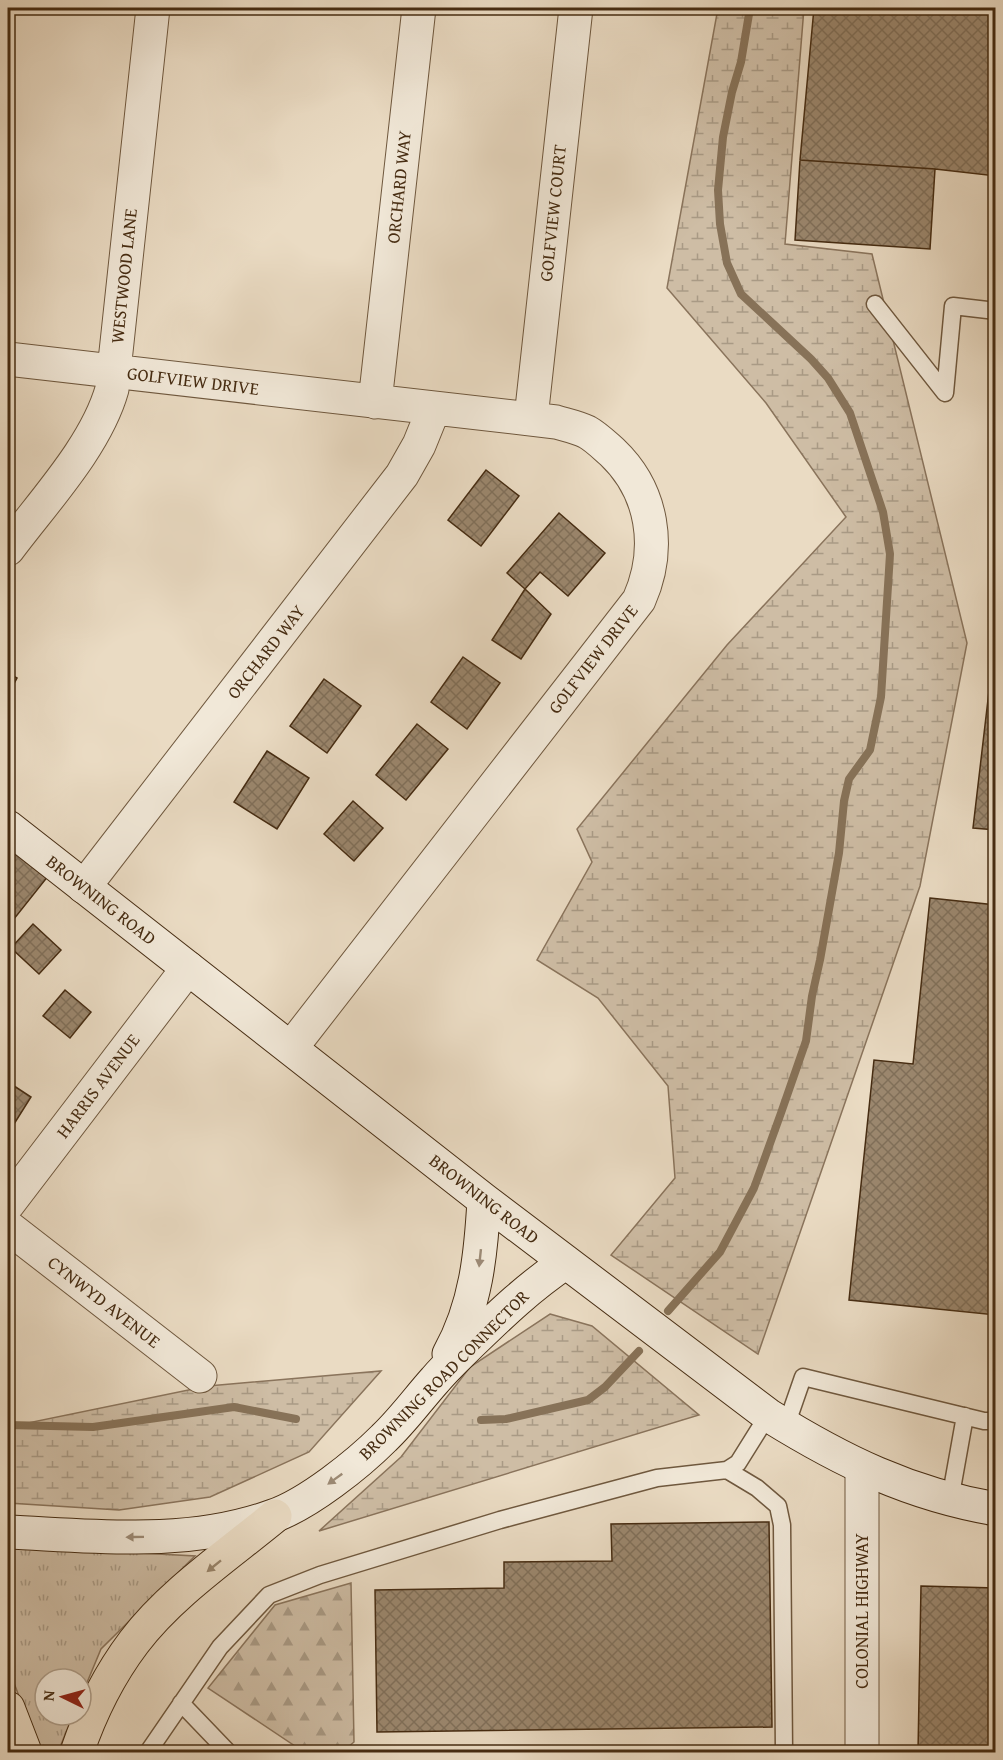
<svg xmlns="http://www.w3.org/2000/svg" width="1003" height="1760" font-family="'Gentium Book Plus',serif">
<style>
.grass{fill:url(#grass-tufts);stroke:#8a745c;stroke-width:1.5}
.forest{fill:url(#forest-firs);stroke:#8a745c;stroke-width:1.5}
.wetland{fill:url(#wetland-marsh);stroke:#8a745c;stroke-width:1.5}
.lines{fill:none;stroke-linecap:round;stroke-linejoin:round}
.stream{stroke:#877258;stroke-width:8}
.building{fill:url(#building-cross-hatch);stroke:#462c12;stroke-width:1.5}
.lane-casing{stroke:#6f583e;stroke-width:19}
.street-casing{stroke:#6f583e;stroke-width:35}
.secondary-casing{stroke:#462c12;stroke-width:35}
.highway-casing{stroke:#462c12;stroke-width:35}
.lane{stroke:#f1e8d8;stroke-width:16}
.street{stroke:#f1e8d8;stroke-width:33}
.secondary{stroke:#f1e8d8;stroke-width:33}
.highway{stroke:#eadbc3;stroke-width:33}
.oneway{fill:#9c8a75}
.oneway2{fill:#98846a}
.labels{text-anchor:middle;stroke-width:4.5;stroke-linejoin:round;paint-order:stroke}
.street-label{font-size:18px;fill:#462c12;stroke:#f1e8d8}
</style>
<defs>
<pattern id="grass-tufts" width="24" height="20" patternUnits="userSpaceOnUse" patternTransform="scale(1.5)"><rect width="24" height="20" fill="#cebda5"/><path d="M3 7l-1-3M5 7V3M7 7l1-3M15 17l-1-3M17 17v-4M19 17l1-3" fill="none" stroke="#a99a85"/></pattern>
<pattern id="forest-firs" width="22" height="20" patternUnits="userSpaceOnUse" patternTransform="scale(1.5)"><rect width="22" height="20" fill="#cebda5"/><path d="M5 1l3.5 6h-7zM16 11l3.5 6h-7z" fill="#a99a85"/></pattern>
<pattern id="wetland-marsh" width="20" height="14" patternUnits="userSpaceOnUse" patternTransform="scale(1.5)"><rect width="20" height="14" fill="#cebda5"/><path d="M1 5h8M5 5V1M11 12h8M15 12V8" fill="none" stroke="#a99a85"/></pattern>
<pattern id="building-cross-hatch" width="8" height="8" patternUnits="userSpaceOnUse" patternTransform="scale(1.5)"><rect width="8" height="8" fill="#9b876e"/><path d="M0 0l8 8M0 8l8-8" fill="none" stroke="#806f59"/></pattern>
</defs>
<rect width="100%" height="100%" fill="#eadbc3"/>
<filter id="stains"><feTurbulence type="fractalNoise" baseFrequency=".00333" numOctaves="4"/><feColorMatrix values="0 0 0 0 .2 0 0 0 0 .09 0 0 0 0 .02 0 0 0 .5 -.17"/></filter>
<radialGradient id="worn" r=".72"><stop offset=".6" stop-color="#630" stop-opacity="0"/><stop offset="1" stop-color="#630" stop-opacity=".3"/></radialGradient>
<!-- grass -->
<path class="grass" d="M8,1546L195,1556L101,1649L81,1697V1679H45V1715H73L58,1752H40L8,1667Z"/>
<!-- forest -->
<path class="forest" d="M351,1583L354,1742L342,1752H304L208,1688L275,1605Z"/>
<!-- wetland -->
<path class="wetland" d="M718,8H804L785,244L872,254L967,643L920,886L758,1354L611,1255L675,1178L668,1086L598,998L537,960L592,862L577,829L727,645L846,517L766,403L667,288Z
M550,1314L592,1326L699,1415L319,1531L401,1457L470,1367Z
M381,1371L309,1452L210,1497L119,1510L8,1503V1427L208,1386Z"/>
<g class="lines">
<!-- stream -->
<path class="stream" d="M668,1311L720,1252L754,1188L781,1113L806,1041L812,996L820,960L839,853L844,801L849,779L870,750L881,697L890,554L883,512L850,413L828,378L811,359L741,294L727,263L720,224L718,190L723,137L732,92L741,62L750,8
M481,1420L506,1419L588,1400L605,1387L639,1351
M8,1425L93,1427L234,1407L296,1419"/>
</g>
<!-- building -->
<path class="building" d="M814,8H996V176L935,169L800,160Z
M800,160L935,169L930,249L795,240Z
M486,470L519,496L481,546L448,520Z
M559,513L605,553L568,596L540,572L525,589L507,573Z
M525,589L551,614L521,659L492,640Z
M996,631V830L973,828Z
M463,657L500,683L467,729L431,702Z
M8,673L17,678L8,695Z
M324,679L361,706L327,753L290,726Z
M417,724L448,749L406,800L376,775Z
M267,751L309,778L277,829L234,802Z
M353,801L383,828L354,861L324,834Z
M8,835L53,870L10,924L8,922Z
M930,898L996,905V1315L849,1300L874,1060L913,1064Z
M33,924L61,950L39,974L11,948Z
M65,990L91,1012L70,1038L43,1016Z
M8,1082L31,1097L9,1132L8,1131Z
M769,1522L772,1727L377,1732L375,1590L504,1588V1562L612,1561L611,1524Z
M921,1586L996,1588V1752H918Z"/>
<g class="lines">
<!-- lane casing -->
<g class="lane-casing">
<path id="lane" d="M875,304L945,393L953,306L996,311
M786,1426L803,1377L984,1421H996
M727,1470L757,1488L778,1506L782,1525L784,1752
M950,1500L965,1416
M181,1703L228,1752
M148,1752L220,1647L269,1595L320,1575L500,1520L657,1478L727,1470L738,1463L768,1415"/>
</g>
<!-- street casing -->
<g class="street-casing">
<path id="street" d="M8,359L556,422C566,425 577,427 587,432C596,437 604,445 612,452C653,491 662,548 639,600L291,1048
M375,402L419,8
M531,418L576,8
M8,549C43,502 96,446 112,389L153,8
M84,887L402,475L419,445L434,408
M8,1204L188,968
M8,1227L200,1376
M862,1752V1469"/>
</g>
<!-- secondary casing -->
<g class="secondary-casing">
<path id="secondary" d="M8,827L484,1200L768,1415C842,1461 909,1494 996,1509
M449,1354C476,1306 481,1254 484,1200
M8,1532C96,1536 188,1547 273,1516C308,1504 358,1464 384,1438C403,1420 418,1399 435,1380C446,1367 458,1356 470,1344C502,1313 529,1287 566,1262"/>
</g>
<!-- highway casing -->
<g class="highway-casing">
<path id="highway" d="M8,1708L25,1752
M77,1752C90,1714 109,1675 134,1642C170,1594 229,1554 275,1516"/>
</g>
<!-- lane -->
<use href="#lane" class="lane"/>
<!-- street -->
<use href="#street" class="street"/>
<!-- secondary -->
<use href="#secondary" class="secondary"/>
<!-- highway -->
<use href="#highway" class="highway"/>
</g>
<!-- one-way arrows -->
<defs><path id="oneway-solid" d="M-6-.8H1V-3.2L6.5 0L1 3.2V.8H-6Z" transform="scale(1.5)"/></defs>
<g class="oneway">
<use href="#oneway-solid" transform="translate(480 1258) rotate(96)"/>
<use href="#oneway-solid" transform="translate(335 1479) rotate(144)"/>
<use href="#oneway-solid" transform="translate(135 1537) rotate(179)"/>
</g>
<use class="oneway2" href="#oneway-solid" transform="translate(214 1566) rotate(141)"/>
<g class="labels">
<!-- street labels -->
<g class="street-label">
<text transform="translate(399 187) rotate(-84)" y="6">ORCHARD WAY</text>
<text transform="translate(553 213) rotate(-84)" y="6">GOLFVIEW COURT</text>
<text transform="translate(124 276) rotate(-84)" y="6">WESTWOOD LANE</text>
<text transform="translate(193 381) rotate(7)" y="6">GOLFVIEW DRIVE</text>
<text transform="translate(266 652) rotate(-52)" y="6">ORCHARD WAY</text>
<text transform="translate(593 659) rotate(-52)" y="6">GOLFVIEW DRIVE</text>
<text transform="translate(101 900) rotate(38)" y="6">BROWNING ROAD</text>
<text transform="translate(98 1086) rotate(-53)" y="6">HARRIS AVENUE</text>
<text transform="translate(484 1199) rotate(38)" y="6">BROWNING ROAD</text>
<text transform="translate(104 1302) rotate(38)" y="6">CYNWYD AVENUE</text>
<text transform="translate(444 1375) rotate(-45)" y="6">BROWNING ROAD CONNECTOR</text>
<text transform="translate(862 1611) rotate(-90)" y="6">COLONIAL HIGHWAY</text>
</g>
</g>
<!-- margin -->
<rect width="1003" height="1760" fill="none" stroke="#eadbc3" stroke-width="30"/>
<rect x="9" y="9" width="985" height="1742" fill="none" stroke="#462c12" stroke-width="3"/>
<rect x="15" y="15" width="973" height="1730" fill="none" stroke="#462c12" stroke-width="1.5"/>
<!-- north arrow -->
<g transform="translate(63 1697) rotate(275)"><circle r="28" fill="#f1e8d8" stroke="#ad9d89" stroke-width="1.5"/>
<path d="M0-4.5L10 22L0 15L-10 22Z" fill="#8f2418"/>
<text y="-9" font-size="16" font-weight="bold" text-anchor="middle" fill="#462c12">N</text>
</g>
<rect width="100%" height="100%" filter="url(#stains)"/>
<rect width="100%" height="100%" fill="url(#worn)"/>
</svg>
